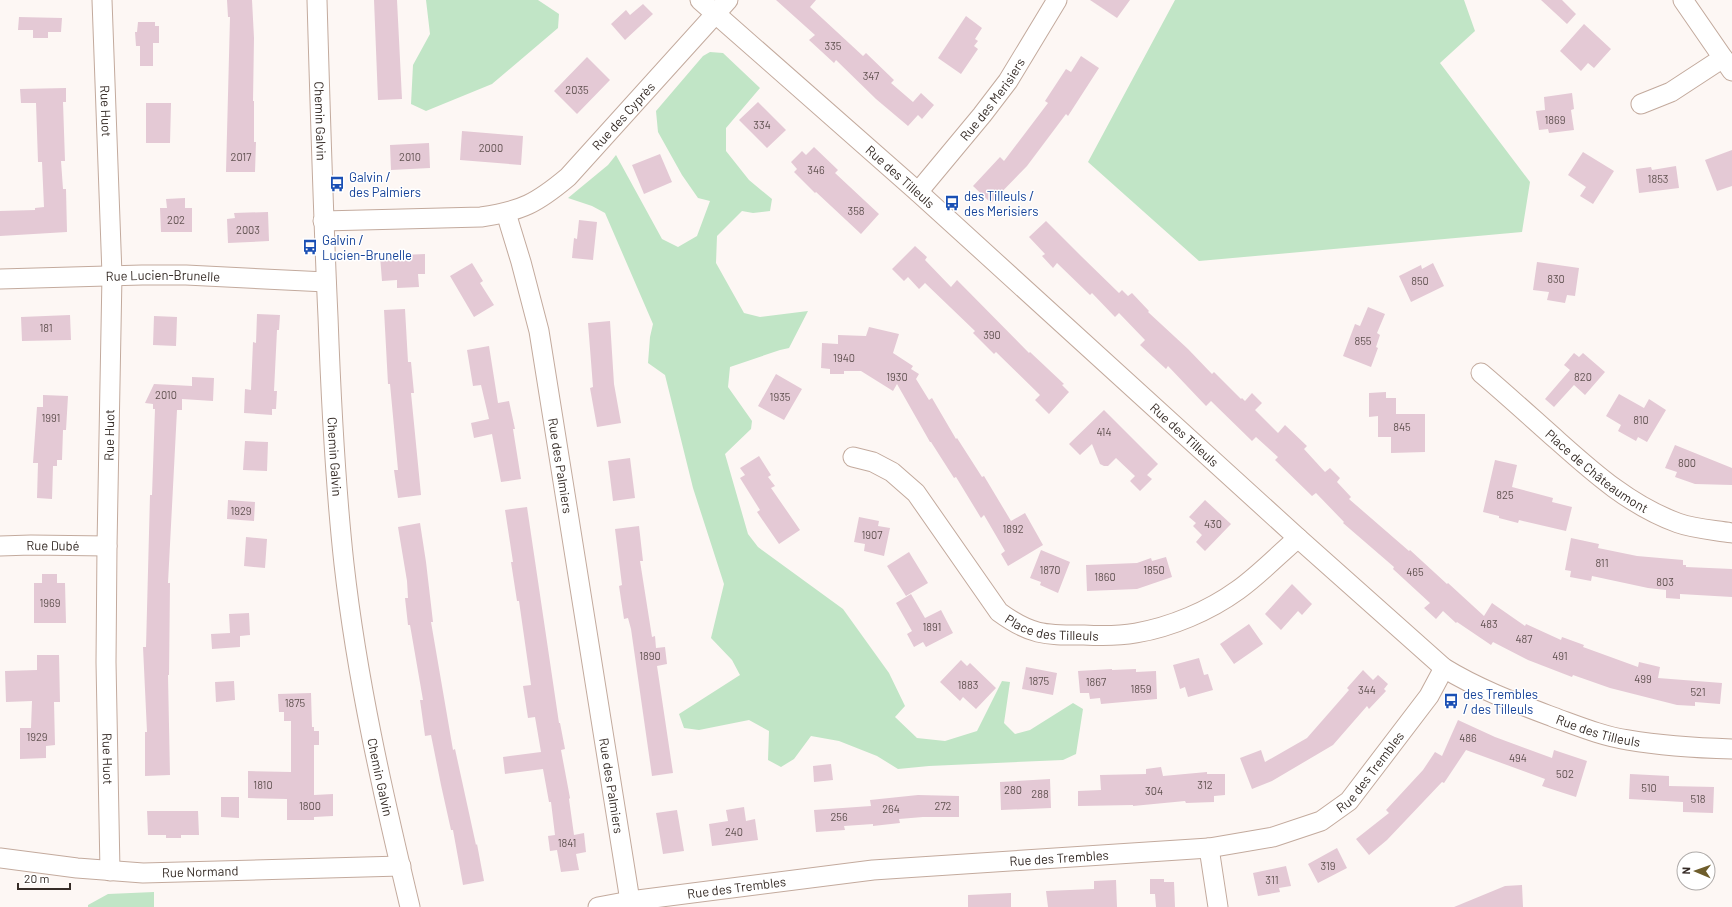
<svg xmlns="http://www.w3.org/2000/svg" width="1732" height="907" font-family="Barlow,sans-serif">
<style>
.green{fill:#c1e5c6}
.building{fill:#e4c9d5}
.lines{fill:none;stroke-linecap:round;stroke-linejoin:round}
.minor-casing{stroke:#c3aa9d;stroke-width:21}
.minor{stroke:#fff;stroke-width:19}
.labels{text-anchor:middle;stroke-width:3;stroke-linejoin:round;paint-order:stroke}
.number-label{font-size:11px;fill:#625352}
.street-label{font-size:13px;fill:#362c27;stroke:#fff}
.transit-label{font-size:13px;fill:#164399;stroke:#fff;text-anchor:start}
</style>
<rect width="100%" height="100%" fill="#fdf7f4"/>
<!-- green -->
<path class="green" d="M426,0H538L559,14L558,28L492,84L426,111L411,104L413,65L430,34Z
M1175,0H1464L1475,31L1440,63L1530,182L1522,232L1199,261L1088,162Z
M710,52L723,53L760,88L726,128V151L749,180L772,199L770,211L753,213L742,211L717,236L716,263L744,313L760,317L808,311L789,348L780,350L730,367L728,387L752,421L751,429L725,454L748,534L758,547L843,609L889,673L905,706L895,717L917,738L945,741L977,731L1002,681L1010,682L1004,723L1015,734L1030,730L1073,703L1083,709L1076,754L1063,760L929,766L898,769L877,756L839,741L811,736L794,759L781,767L768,760L769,731L749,720L699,730L684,728L679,714L740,675L732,660L711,638L724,584L693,488L665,375L648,363L650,337L653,324L605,213L592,206L568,198L608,165L616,155L662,239L678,247L697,236L710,201L698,198L682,175L658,132L656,111L703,56Z
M154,892V907H88V905L108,894Z"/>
<!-- building -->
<path class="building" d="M227,0H252L254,38L253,101H254V142H256L255,172H226L230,17H228Z
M374,0H397L402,99L378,100Z
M776,0H816L810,7L863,56L866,53L894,80L891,83L913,102L921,93L934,105L922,119L918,115L908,126L876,99L836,60L834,63L809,40L815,35Z
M1090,0H1130L1117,18Z
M1541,0H1562L1576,14L1567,24Z
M643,4L653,14L625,40L611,24L626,10L630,15Z
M966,16L982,28L975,39L978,41L974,46L978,49L961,74L938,58Z
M19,17L62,18L61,32H48V38H33V30H18Z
M138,22H155V26H159V43H153V66H140V46H136L135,32H137Z
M1584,24L1611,49L1594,68L1588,63L1581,71L1560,51Z
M1081,56L1099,68L1068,116L1066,114L1027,166L991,203L973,186L1000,157L1004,161L1048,103L1045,101L1066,69L1071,72Z
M587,57L610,80L577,114L554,91Z
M66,88V102H63L65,161H61L63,189H66L67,232L0,236V211L35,210V208L44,207L42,162H38L36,103H21L20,89Z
M1572,93L1574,109L1571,110L1574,130L1549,133L1548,129L1539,130L1536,111L1545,110L1544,97Z
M758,102L786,130L767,148L739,120Z
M146,103H171L170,143H146Z
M462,131L523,136L521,165L460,160Z
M429,143L430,168L391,170L390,145Z
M814,147L838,170L835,173L879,214L861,234L816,192L815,193L794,172L797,169L791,162L802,151L806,155Z
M1732,150V186L1717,191L1705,160Z
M1583,152L1614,171L1593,204L1580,196L1586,187L1568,175Z
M660,154L672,182L644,194L632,165Z
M1676,166L1679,188L1639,193L1636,169L1651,167L1652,170Z
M185,198V208H192V232H161L160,208H167L166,199Z
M268,212L269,241L228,243L227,219L235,218L234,213Z
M579,220L597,222L593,260L572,258L574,238L577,239Z
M1046,221L1081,256L1119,293L1122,290L1128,296L1132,293L1149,311L1148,312L1188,349L1212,374L1214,372L1241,399L1242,398L1245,401L1252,393L1262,403L1255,410L1278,433L1285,425L1307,446L1304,449L1325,472L1330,468L1340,478L1337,482L1351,497L1349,499L1409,551L1410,550L1447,584L1448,583L1484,616L1492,603L1525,626L1526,624L1561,640L1562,637L1584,645L1583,647L1638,667L1639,662L1660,667L1658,678L1722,683L1720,704L1695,702V706L1677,705L1610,688L1573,675L1572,677L1528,660L1493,642L1491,645L1457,622L1456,623L1443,611L1436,619L1424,608L1430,603L1393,569L1394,567L1343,523L1344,522L1316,493L1312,496L1275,460L1278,457L1256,437L1252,441L1211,401L1206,406L1168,366L1166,369L1140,345L1145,340L1119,313L1115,317L1092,293L1090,295L1057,263L1053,268L1042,256L1045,254L1029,237Z
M915,246L927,257L925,260L951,287L957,280L1029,353L1030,352L1064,384L1062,385L1069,392L1049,414L1035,400L1040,395L996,352L994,354L973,333L975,331L925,283L919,289L908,277L904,281L892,269Z
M425,254V274H418L419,287L397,288V280L382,281L380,256Z
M1537,262L1579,268L1575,296L1567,295L1565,303L1547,300L1549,292L1533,290Z
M472,263L483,281L480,283L494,305L474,317L450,276Z
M1433,263L1444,286L1411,302L1399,276L1421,265L1422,269Z
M1368,307L1385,314L1377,333L1380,335L1376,347L1378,348L1371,367L1343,356L1355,324L1360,326Z
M405,309L408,362H411L414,393H411L421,495L398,498L394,470H398L390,384H388L384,310Z
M257,314L280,315L279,330H277L274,391H277L276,409H272V415L244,413L245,389L251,390L253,342L256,343Z
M70,315L71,340L22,341L21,317Z
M154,316L177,317L176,346L153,345Z
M610,321L614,384L621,423L597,427L590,388L593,387L588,323Z
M869,327L899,334L893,353L913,366L911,369L919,374L916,379L929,400L932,398L956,439L957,438L982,477L984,476L1011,521L1025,513L1043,545L1008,566L1001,554L1005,551L984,515L981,518L956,477L954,478L931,442H930L897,384L893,391L861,371H844V374H830V369L821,368L822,343L838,344V335L866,336Z
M489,346L498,403L509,401L515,429H513L521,479L501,482L492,434L474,438L471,423L489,419L481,385L473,386L467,350Z
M1574,353L1579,357L1583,353L1605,372L1585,395L1574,385L1554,407L1545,399L1570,370L1564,365Z
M776,374L802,389L784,420L758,406Z
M192,377L214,378L213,401L182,399V410H177L168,583H170L169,675H168L170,775L145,776V732H147L143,647H146L150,495H152L155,409H153V404L145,403L154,384L192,386Z
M1386,392V398H1396V414H1425V452L1391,453V437H1378V416L1369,417V393Z
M1619,394L1644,408L1649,399L1666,410L1647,442L1638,437L1636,441L1618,431L1621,425L1606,416Z
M43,395L68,396L66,430H63L62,460H57V466H53L52,499L37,498L38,463H33L37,407H43Z
M1104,410L1158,464L1147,475L1152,479L1140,491L1130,481L1135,476L1116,458L1108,466H1104L1100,464L1092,444L1080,455L1069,444Z
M245,441L268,442L267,471L243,470Z
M1675,445L1732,468V485L1695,484L1675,477L1677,472L1665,468Z
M759,456L771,475L768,477L775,486L771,488L800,530L779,544L757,512L760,510L740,478L745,475L740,468Z
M630,458L635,498L613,501L608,461Z
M1495,460L1517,465L1512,487L1553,498L1552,502L1572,507L1566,531L1519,520L1518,523L1499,518V516L1483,512Z
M228,500L255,502L254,521L227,519Z
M1205,500L1231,524L1205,551L1196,542L1202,535L1193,526L1196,523L1189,517Z
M527,507L559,723H560L565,749L561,750L570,798L569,799L574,835L584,833L586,852L576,854L579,870L561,872L557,850L550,851L548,836L555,835L551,802H549L543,769L505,774L503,757L541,752L535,717L528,718L523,686L531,685L519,601H517L511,562H513L505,510Z
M859,517L879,521L878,526L890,528L884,556L864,551L865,544L854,542Z
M420,523L426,562L433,622H431L453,750L455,749L476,845L477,844L484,881L463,885L453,830H451L441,785L431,735L425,736L420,700H423L410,625H408L405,598H408L407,581L398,527Z
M639,526L643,561H640L652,637L655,636L656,648L665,647L667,664L657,666L673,773L652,776L631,629L628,618L624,619L619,586L622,585L615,529Z
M246,537L267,539L265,568L244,566Z
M1571,538L1599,544L1598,548L1637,556L1683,560V565H1686V567L1732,569V597L1680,594V599L1666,598V590L1648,588L1592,576L1591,581L1570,577L1571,571L1565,570Z
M1041,550L1070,562L1058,593L1040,585L1041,582L1030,578Z
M909,552L928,583L906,596L887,566Z
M1166,557L1172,577L1137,589L1087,591L1086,565L1137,563L1151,558L1152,561Z
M42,574H57V583H65L66,623H34V583H42Z
M1292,584L1312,604L1302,615L1298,611L1281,630L1265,614Z
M911,594L925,618L941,610L953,633L926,647L923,642L914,647L907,634L912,631L896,603Z
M249,613L250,635L240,636V647L212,649L211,634L230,633L229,614Z
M1249,624L1263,644L1234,664L1220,644Z
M37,655H59L60,702H54L55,745L46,746V758L20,759V728H31L32,701L6,702L5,671L37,670Z
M1199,658L1204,675L1208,674L1213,690L1188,697L1185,687L1180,689L1173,665Z
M961,660L967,666L970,663L996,688L976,709L963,697L960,701L940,682Z
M1026,667L1057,673L1053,695L1022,689Z
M1112,669V670L1136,669V672L1156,671L1157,699L1101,704L1100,698L1090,699L1089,693H1080L1078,671Z
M1363,670L1373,680L1378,675L1388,684L1384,689L1386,691L1369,709L1367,706L1333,745L1272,781L1252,789L1240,758L1261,750L1265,762L1307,738L1349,690L1347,688Z
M234,681L235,700L216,702L215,682Z
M311,693L312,727H314V731H319V745H314V795L333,794V816L314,817V820H287V799L248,798V771L291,772V721H284V712H279L278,694Z
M1458,720L1495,737L1552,758L1554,750L1587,761L1576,797L1542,786L1545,779L1466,750L1444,783L1442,782L1387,840L1369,855L1356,839L1389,813L1386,810L1423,770L1435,752L1442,756Z
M831,764L833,780L814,782L813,766Z
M1161,767L1163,776L1207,772V774H1225V795L1214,796V802L1186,803L1185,801L1133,806V805L1078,806V791L1101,790L1100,775L1146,774V769Z
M1630,774L1669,776V786L1714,787L1713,813L1683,812V802L1629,799Z
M1050,779L1051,808L1001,810L1000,782Z
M918,795L959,796V817H923L899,819L900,823L873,826V824L844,826L845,830L816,832L814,810L871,806L870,800Z
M221,797H239V818L221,817Z
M744,807L746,821L755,819L758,840L712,846L709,824L728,821L726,810Z
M677,810L684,851L663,854L656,813Z
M147,811H198L199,835H181V838H166V835H148Z
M1337,848L1347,868L1318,883L1308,864Z
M1286,866L1291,886L1279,888L1280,892L1258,896L1253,873Z
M1150,879H1164V882H1174L1175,907H1156L1155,894H1150Z
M1116,880L1117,907H1048L1046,891L1094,889V881Z
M1522,885L1523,907H1454L1505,886Z
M1011,893V907H968V895Z"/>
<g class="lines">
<!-- minor casing -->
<g class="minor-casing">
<g id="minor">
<path id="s1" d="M102,0L112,275L107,546L106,662L110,871"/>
<path id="s2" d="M317,0C320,106 323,211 328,317C331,400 335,482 344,564C357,680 383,794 410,907"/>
<path id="s3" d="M700,0L918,192L1298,538L1444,668C1478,689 1516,703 1553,717C1578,726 1602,736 1628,740C1663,746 1697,748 1732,749"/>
<path d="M1683,0L1732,71"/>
<path d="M1641,104L1671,92L1723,58"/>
<path id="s4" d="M918,192L982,115L1008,81L1057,0"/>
<path id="s5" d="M506,213L521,262L539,331L630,901"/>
<path id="s6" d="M323,221L481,217C522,211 537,203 568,177L728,0"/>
<path id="s7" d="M0,279L142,275H186L326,282"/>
<path id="s8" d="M1481,373C1507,395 1532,418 1558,441C1595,474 1631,506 1678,523C1695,529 1714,530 1732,533"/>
<path id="s9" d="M853,457L873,462L892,472L916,493L999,612C1032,636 1046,635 1084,635C1101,636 1119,636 1136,633C1171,627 1209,611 1238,590C1259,575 1278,555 1298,538"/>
<path id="s10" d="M0,546L31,545L107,546"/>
<path d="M1209,848L1218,907"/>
<path id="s11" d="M0,858L77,868L143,873L401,866"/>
<path id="s12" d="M598,907L630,901L873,870L1209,848L1273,837L1321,821L1349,801L1429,696L1444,668"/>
</g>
</g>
<!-- minor -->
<use href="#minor" class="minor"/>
</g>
<!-- icons -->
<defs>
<g id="bus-bare" transform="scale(1.2)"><path d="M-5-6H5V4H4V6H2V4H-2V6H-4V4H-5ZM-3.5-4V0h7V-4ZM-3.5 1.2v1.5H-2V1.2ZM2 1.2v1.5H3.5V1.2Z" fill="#1a4fb4" stroke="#fff" stroke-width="2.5" paint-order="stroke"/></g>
</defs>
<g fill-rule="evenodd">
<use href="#bus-bare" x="337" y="184"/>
<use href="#bus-bare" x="952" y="203"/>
<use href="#bus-bare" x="310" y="247"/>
<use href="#bus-bare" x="1451" y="701"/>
</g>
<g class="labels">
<!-- number labels -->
<g class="number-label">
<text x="833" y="50">335</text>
<text x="871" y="80">347</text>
<text x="577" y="94">2035</text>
<text x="1555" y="124">1869</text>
<text x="762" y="129">334</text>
<text x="491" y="152">2000</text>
<text x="241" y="161">2017</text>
<text x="410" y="161">2010</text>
<text x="816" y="174">346</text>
<text x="1658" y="183">1853</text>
<text x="856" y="215">358</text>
<text x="176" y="224">202</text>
<text x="248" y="234">2003</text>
<text x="1556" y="283">830</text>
<text x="1420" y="285">850</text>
<text x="46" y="332">181</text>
<text x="992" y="339">390</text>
<text x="1363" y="345">855</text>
<text x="844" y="362">1940</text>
<text x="897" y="381">1930</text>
<text x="1583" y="381">820</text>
<text x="166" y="399">2010</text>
<text x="780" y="401">1935</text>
<text x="51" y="422">1991</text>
<text x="1641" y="424">810</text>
<text x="1402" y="431">845</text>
<text x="1104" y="436">414</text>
<text x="1687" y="467">800</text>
<text x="1505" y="499">825</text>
<text x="241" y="515">1929</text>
<text x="1213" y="528">430</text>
<text x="1013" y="533">1892</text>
<text x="872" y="539">1907</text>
<text x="1602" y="567">811</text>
<text x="1050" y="574">1870</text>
<text x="1154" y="574">1850</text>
<text x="1415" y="576">465</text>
<text x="1105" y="581">1860</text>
<text x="1665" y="586">803</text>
<text x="50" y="607">1969</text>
<text x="1489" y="628">483</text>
<text x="932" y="631">1891</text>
<text x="1524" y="643">487</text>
<text x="650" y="660">1890</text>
<text x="1560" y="660">491</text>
<text x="1643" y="683">499</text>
<text x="1039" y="685">1875</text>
<text x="1096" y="686">1867</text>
<text x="968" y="689">1883</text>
<text x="1141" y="693">1859</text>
<text x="1367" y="694">344</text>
<text x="1698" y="696">521</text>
<text x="295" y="707">1875</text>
<text x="37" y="741">1929</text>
<text x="1468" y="742">486</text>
<text x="1518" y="762">494</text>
<text x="1565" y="778">502</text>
<text x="263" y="789">1810</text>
<text x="1205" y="789">312</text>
<text x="1649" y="792">510</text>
<text x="1013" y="794">280</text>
<text x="1154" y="795">304</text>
<text x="1040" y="798">288</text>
<text x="1698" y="803">518</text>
<text x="310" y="810">1800</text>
<text x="943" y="810">272</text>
<text x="891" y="813">264</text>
<text x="839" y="821">256</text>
<text x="734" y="836">240</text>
<text x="567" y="847">1841</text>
<text x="1328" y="870">319</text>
<text x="1272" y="884">311</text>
</g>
<!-- street labels -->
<g class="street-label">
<text dy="5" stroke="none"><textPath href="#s4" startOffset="119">Rue des Merisiers</textPath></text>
<text dy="5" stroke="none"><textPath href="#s1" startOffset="111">Rue Huot</textPath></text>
<text dy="5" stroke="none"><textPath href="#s6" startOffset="338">Rue des Cyprès</textPath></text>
<text dy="5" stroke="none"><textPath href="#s2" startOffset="121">Chemin Galvin</textPath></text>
<text dy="5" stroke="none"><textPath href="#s3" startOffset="267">Rue des Tilleuls</textPath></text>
<text dy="5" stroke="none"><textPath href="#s7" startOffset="163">Rue Lucien-Brunelle</textPath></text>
<text transform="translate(109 435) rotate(-89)" y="5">Rue Huot</text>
<text dy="5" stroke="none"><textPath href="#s3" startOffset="651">Rue des Tilleuls</textPath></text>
<text dy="5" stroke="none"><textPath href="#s2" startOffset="457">Chemin Galvin</textPath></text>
<text dy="5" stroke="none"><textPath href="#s5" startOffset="259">Rue des Palmiers</textPath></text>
<text dy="5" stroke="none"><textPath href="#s8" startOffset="152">Place de Châteaumont</textPath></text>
<text dy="5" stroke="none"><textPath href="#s10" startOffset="53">Rue Dubé</textPath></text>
<text dy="5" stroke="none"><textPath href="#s9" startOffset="276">Place des Tilleuls</textPath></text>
<text dy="5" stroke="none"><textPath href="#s3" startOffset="1167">Rue des Tilleuls</textPath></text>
<text dy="5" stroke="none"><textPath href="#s1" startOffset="759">Rue Huot</textPath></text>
<text dy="5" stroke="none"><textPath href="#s12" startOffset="800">Rue des Trembles</textPath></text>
<text dy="5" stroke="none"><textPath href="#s2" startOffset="781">Chemin Galvin</textPath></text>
<text dy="5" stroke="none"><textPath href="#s5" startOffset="583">Rue des Palmiers</textPath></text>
<text dy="5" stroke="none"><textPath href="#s12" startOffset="464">Rue des Trembles</textPath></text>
<text dy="5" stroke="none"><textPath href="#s11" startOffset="201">Rue Normand</textPath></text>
<text dy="5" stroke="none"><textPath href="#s12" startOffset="140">Rue des Trembles</textPath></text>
</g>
<!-- transit labels -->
<g class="transit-label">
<text x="349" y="182">Galvin /<tspan x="349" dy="15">des Palmiers</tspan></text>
<text x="964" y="201">des Tilleuls /<tspan x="964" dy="15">des Merisiers</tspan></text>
<text x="322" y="245">Galvin /<tspan x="322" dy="15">Lucien-Brunelle</tspan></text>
<text x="1463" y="699">des Trembles<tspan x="1463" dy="15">/ des Tilleuls</tspan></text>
</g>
</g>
<!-- north arrow -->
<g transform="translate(1696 871) rotate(272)"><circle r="19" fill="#ffffff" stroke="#afaba9"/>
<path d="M0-3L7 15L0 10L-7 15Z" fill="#6e5d2b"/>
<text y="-6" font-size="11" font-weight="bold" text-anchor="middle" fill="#362c27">N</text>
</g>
<!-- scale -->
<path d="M18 883v6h52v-6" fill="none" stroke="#362c27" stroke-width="2"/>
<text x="24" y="883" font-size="12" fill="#362c27" stroke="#ffffff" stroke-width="3" paint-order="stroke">20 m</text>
</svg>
